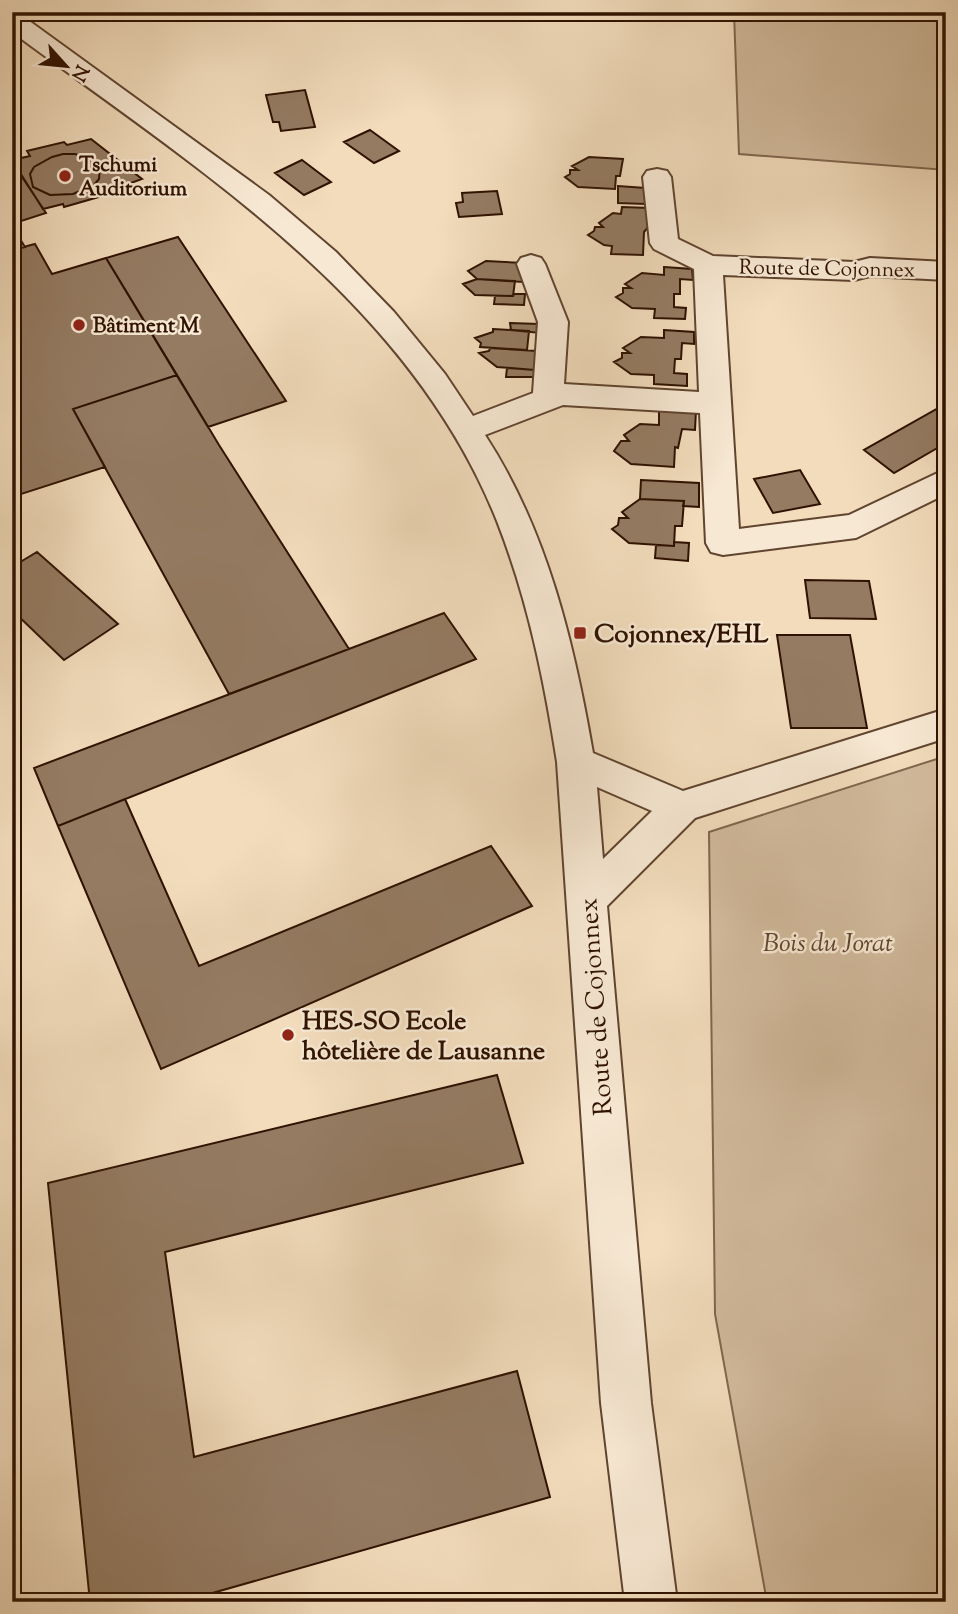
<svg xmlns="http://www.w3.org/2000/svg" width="958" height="1614" font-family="'Sorts Mill Goudy',serif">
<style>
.green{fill:#d1ba9c;stroke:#80664e;stroke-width:2}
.building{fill:#947b62;stroke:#2f1200;stroke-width:2}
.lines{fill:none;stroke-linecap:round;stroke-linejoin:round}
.minor-casing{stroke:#60442f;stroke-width:4}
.minor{fill:#f7e8d3;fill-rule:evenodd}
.poi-dot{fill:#8f2418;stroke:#f7e8d3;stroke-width:2.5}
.labels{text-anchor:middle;stroke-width:5;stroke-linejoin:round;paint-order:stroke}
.far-poi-label{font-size:21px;font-weight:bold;fill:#2f1200;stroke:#f7e8d3;text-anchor:start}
.far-street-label{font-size:21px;fill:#2f1200;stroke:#f7e8d3}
.poi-label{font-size:26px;font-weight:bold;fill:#2f1200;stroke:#f7e8d3;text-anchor:start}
.park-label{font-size:26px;font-style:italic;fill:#60442f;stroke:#f7e8d3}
.street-label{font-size:26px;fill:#2f1200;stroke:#f7e8d3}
</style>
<rect width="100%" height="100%" fill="#f2dcbc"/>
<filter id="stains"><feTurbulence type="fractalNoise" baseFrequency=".00286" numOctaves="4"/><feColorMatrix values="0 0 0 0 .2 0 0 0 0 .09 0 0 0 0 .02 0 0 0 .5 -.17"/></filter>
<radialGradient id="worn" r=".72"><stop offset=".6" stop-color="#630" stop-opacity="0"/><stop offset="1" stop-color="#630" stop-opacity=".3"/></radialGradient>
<!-- green -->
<path class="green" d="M734,12H946V170L739,154Z
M946,756V1602H767L715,1314L709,832Z"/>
<!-- building -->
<path class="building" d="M134,12H176L173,20L131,18Z
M305,90L315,127L281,131L279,122H273L266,95Z
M370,130L399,151L374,163L344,142Z
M91,139L142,179L128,184L130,188L64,207L63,204L43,209L12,160L30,156L27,151L64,142L67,145Z
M63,154H75L94,160L100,165L99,179L94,185L73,194L50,195L33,187L30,174L34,167L52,157Z
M589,157L623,159L620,176H616L615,189L578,187L565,177L570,174V170H578L572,166Z
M302,160L331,182L304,195L275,173Z
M12,162L46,213L12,224Z
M618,186L645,188V204L618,203Z
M497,191L502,214L459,217L456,203L463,202L462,193Z
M622,207L650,208V225L644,232L643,255L611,254L612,246L604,245L588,235L594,231L595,227H603L599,223L613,213L621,214Z
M12,226L25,247L12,250Z
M178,237L286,401L208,427L106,258Z
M35,244L52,274L106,258L177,375L73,409L105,467L12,497V250Z
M486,261L524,263L523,282L477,279L468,271Z
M664,267L692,269L693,280L680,279V294H674V307L686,308L685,319L654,318L655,309L632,308L616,297L623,293V288H631L625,284L642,273L664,275Z
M477,279L515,281L513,296L475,295L463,284Z
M514,294H525L524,305L494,304L495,296H513Z
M510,323L539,324L540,333L511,330Z
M493,329L529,331L527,350L480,347L481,343L475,338L493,332Z
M664,330L694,332V344L682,343L681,359H675L674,373L687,374V386L654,384V375L631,374L614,362L622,358V353H630L623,348L641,337L664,338Z
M490,348L537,351L535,370L497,367L479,353L489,351Z
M507,368L535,370L538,377H506Z
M177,375L219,445L349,649L229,694L73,409Z
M942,406L946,409V443L894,473L864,450Z
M659,409L696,410L695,430L682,429L678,448L675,447L674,467L631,464L614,451L621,441H629L624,435L640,424L659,425Z
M800,470L820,504L773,513L754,479Z
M641,480L699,483V507L683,506L684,501L640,499Z
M640,499L684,501L682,526H675L674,546L629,543L612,529L618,525L619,518H628L622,512Z
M674,542L689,543L688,561L655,558L656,545L674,546Z
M37,552L118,624L64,660L12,610V567Z
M805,580L869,581L876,619L810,618Z
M444,613L476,659L58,826L34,768Z
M777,635H850L867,728H791Z
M125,799L199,966L491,846L532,906L161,1069L58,826Z
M497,1075L523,1163L165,1252L194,1457L517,1371L550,1497L181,1602H90L48,1183Z"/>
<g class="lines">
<!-- minor casing -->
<g class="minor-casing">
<path id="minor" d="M12,13L21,15L269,195L336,252L394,312L445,374L473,416L533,393L538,322L517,264L521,258L531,255L541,258L545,264L568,322L564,384L699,392L694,269L654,249L650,243L643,177L647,171L657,169L667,171L671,177L678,239L713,256L854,262L870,258L946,262V280L870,276L854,280L723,275L739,529L849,515L946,469V494L856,538L723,555L711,552L706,543L700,413L563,405L485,435C547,530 574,643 593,753L683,791L946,709V738L695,818L607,906L651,1403L677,1602H625L601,1403L557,762C544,679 528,600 497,521C408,298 196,168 12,32ZM597,787L652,811L603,859Z"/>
</g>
<!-- minor -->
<use href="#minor" class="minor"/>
</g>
<!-- markers -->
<g class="poi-dot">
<circle cx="65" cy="176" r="7"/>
<circle cx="79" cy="325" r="7"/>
<rect x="573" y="626" width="14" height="14" rx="3.5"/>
<circle cx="288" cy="1035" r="7"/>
</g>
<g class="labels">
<!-- far-poi labels -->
<g class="far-poi-label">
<text x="79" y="171">Tschumi<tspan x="79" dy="24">Auditorium</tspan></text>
<text x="93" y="332">Bâtiment M</text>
</g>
<!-- far-street labels -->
<g class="far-street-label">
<text transform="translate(827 268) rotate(1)" y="7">Route de Cojonnex</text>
</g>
<!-- poi labels -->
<g class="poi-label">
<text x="594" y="642">Cojonnex/EHL</text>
<text x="302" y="1029">HES-SO Ecole<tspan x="302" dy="30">hôtelière de Lausanne</tspan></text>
</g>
<!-- park labels -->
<g class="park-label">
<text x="828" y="951">Bois du Jorat</text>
</g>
<!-- street labels -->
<g class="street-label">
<text transform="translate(595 1007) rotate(-94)" y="9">Route de Cojonnex</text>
</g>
</g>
<!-- margin -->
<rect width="958" height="1614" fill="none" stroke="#f2dcbc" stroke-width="42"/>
<rect x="14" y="14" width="930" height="1586" fill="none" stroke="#2f1200" stroke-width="3.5"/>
<rect x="21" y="21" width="916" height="1572" fill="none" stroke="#2f1200" stroke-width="2"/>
<!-- north arrow -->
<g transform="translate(66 66) rotate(117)" stroke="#f7e8d3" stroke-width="5" paint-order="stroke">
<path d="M0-5L12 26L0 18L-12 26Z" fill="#2f1200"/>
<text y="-10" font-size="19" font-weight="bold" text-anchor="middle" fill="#2f1200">N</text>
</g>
<rect width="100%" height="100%" filter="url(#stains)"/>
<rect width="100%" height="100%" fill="url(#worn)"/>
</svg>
